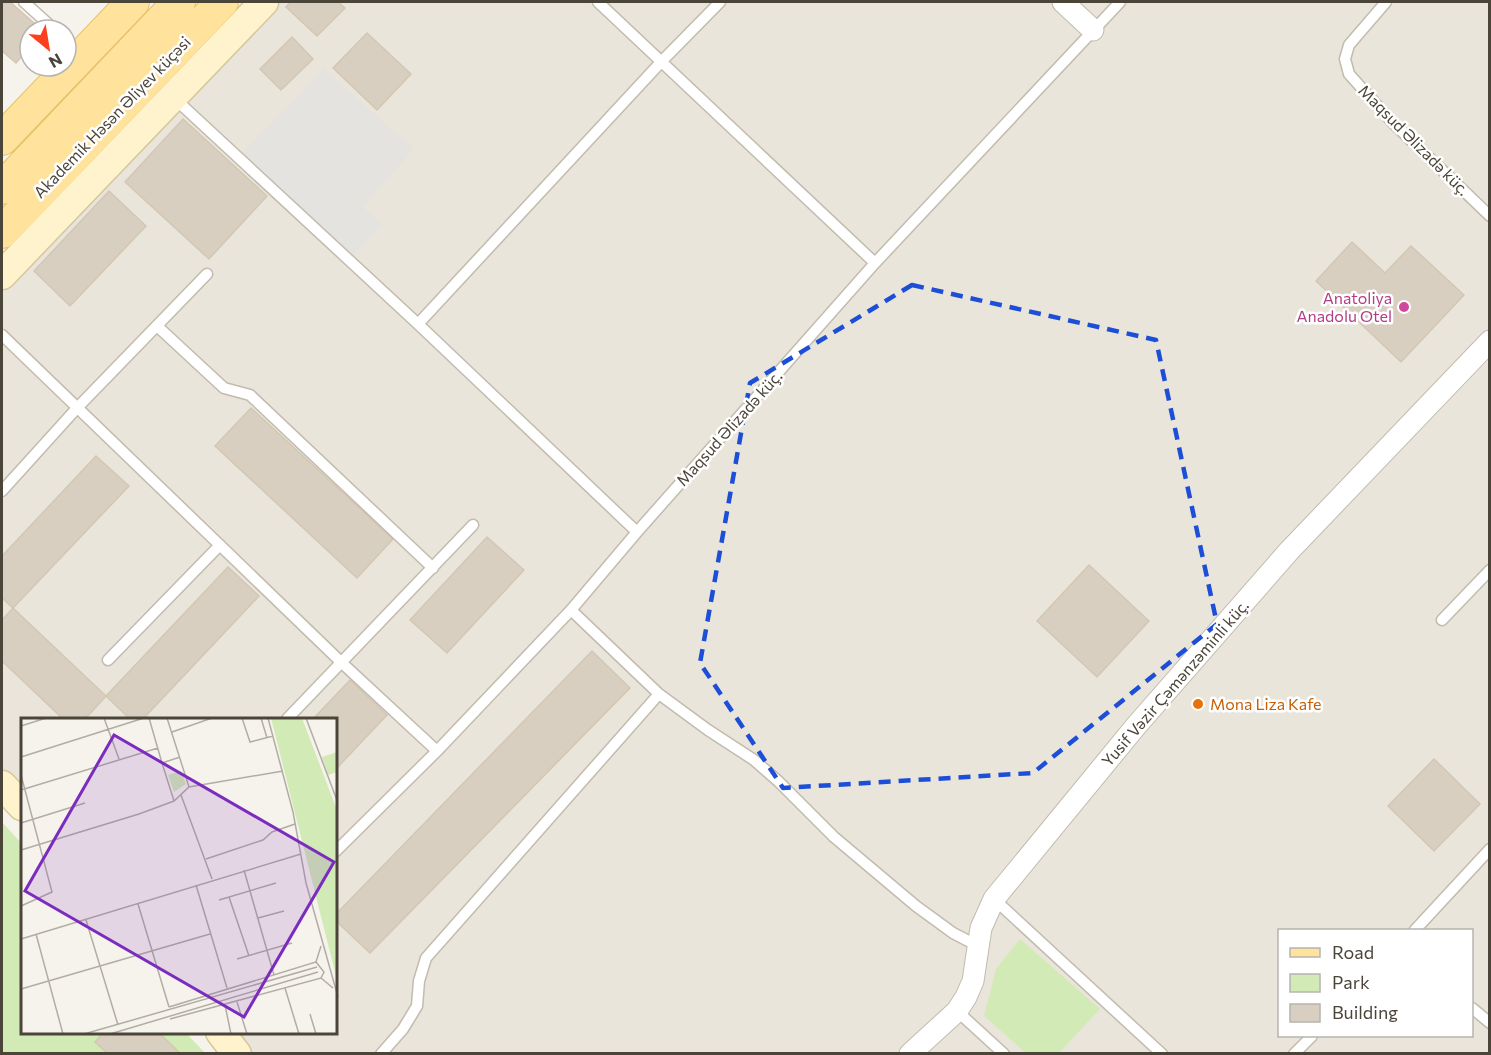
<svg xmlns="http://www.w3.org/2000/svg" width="1491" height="1055" font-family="Commissioner,sans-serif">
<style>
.residential{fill:#eae5da;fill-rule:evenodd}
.green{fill:#d2eab5}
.parking{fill:#e5e3e0}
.building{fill:#d8cfc1;stroke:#d3c7b4;stroke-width:1.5}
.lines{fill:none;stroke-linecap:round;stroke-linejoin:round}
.lane-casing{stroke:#c2bbae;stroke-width:13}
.street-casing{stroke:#c2bbae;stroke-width:23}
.secondary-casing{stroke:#d6c79b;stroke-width:31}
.primary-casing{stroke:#e6c16a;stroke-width:34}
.lane{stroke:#fff;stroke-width:10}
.street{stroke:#fff;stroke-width:21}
.secondary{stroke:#fff3cd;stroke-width:28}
.primary{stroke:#ffe39c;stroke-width:32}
.marked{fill:none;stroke:#1d4ed8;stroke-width:4.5;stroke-dasharray:12 8;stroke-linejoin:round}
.hotel-dot{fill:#d1479c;stroke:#fff;stroke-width:2}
.food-dot{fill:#e8710a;stroke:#fff;stroke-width:2}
.labels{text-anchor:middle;stroke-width:5;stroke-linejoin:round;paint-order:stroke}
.street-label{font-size:16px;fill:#4b4439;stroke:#fff}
.hotel-label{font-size:16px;fill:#b23c85;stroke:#fff;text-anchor:end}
.food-label{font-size:16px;fill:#c56008;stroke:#fff;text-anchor:start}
.inset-road{fill:none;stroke:#b2ada4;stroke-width:1.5}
.view{fill:#7b2cbf;fill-opacity:0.15;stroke:#7b2cbf;stroke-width:3}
.inset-edge{fill:none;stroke:#4b4439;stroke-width:3}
</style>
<rect width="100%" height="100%" fill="#f6f3ec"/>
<!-- residential -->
<path class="residential" d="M252,2H1489V1053H252L233,1033L336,1032V719H22V808L2,785V262ZM1280,930H1472V1036H1280Z"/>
<!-- green -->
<path class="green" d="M2,822L22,844V1032L186,1033L205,1053H2Z
M1020,939L1100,1009L1059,1053H1026L984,1016L996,969Z"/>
<!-- parking -->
<path class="parking" d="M324,69L414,149L363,207L382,225L353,256L241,153Z"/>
<!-- building -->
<path class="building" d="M2,2H10L42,30H30V47L16,63L2,51Z
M291,2H338L345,8L317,36L286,7Z
M367,33L411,74L377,110L333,68Z
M292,37L313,59L281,90L260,69Z
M183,119L267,196L209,259L125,182Z
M109,191L146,226L70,306L34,271Z
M1352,242L1385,273L1411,246L1464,295L1401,362L1316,281Z
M251,408L393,539L357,578L215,446Z
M96,456L129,486L13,608L2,598V556Z
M487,537L524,570L447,653L410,620Z
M1089,565L1149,621L1097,677L1037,621Z
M228,567L259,596L143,719H130L106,696Z
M13,608L106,696L85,719H63L2,661V620Z
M592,651L630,688L370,953L336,921V914Z
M350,680L387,715L336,769V719H313Z
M1434,759L1480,804L1434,851L1388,806Z
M104,1032H158L181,1054H108L95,1042Z"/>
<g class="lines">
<!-- lane casing -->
<g class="lane-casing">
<path id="lane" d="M24,2L55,30
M598,2L875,263
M1386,2L1349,45L1345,59L1349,74L1392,122L1490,216
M66,40L81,54
M173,97L418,324L637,532
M418,324L662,61L720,2
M157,326L224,388L250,395L433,568
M2,335L342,663L437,751
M2,491L77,408L207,274
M571,610L659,694L708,730L754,760L778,781L834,837L916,906L953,933L978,946
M1442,620L1490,570
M108,660L220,545
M287,719L473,525
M336,851L437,751L571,610L637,532L875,263L1120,2
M994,899L1162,1054
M1415,930L1490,849
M1472,1008L1490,1023
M957,1011L1004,1054
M381,1054L403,1029L417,1006L419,981L426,958L659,694
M1294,1054L1312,1036"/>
</g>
<!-- street casing -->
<g class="street-casing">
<path id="street" d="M1063,2L1093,30
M910,1054L957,1011L966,997L973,981L981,928L994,899L1136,726L1289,551L1490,341"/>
</g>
<!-- secondary casing -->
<g class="secondary-casing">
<path id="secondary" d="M2,275L264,2
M2,785L22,806
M220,1032L237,1054"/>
</g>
<!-- primary casing -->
<g class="primary-casing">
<path id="primary" d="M2,139L133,2
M2,188L179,2
M2,232L222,2"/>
</g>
<!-- lane -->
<use href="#lane" class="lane"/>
<!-- street -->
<use href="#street" class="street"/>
<!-- secondary -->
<use href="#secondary" class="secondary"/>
<!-- primary -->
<use href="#primary" class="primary"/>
</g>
<!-- marked area -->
<path class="marked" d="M912,285L1156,340L1217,624L1033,773L783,788L700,663L750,383Z"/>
<!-- markers -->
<circle class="hotel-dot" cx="1404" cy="307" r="6"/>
<circle class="food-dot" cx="1198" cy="704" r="6"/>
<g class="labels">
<!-- street labels -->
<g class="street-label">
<text transform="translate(112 117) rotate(-46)" y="6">Akademik Həsən Əliyev küçəsi</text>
<text transform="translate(1414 140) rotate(45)" y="6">Maqsud Əlizadə küç.</text>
<text transform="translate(729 428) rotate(-48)" y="6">Maqsud Əlizadə küç.</text>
<text transform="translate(1175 683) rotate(-49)" y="6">Yusif Vəzir Çəmənzəminli küç.</text>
</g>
<!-- hotel labels -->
<g class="hotel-label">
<text x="1392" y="304">Anatoliya<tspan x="1392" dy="18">Anadolu Otel</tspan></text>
</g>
<!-- food labels -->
<g class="food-label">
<text x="1210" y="710">Mona Liza Kafe</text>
</g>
</g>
<!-- overview -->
<g transform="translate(21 718)">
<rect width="316" height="316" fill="#f6f3ec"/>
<path d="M250,0H281L316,92V262ZM316,34V54L307,57L301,39ZM160,53L165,66L153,74L147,57Z" fill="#d2eab5"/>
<path class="inset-road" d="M83,0L98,41M128,0L141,45M146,0L168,69M221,0L229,24L252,18M240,0L246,20M247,0L272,94L285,165L317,279M285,0L317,85M0,8L25,0M151,14L191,0M0,39L123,0M0,57L31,174L0,188M0,72L137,30M160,77L191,161M153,83L141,45L159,39M0,105L64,85M0,132L118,96L153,83L168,69L262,53M185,141L242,122L251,114L274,106M223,152L253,257M175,167L206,270M208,179L228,238M198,182L255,165M117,186L148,289M237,200L263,193M65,202L97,307M15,216L42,316M0,221L280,136M216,241L271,225M295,244L303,254L300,260M264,270L278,316M0,271L189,216M216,284L226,316M204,287L210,316M148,289L295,244L300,228M289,296L295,316M149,301L300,260L312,270M63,316L296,249M89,316L297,254"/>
<path class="view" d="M93,17L313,144L223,299L4,173Z"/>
<rect width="316" height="316" class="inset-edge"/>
</g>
<!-- border -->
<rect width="1491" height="1055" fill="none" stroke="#4b4439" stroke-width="6"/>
<!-- legend -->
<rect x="1278" y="929" width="195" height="108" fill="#ffffff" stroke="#b7b4b0" stroke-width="1.5"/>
<rect x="1290" y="948" width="30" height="9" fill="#ffe39c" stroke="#b7b4b0" stroke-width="1.5"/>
<text x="1332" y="959" font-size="18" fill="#4b4439">Road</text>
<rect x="1290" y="974" width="30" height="18" fill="#d2eab5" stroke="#b7b4b0" stroke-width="1.5"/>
<text x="1332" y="989" font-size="18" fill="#4b4439">Park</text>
<rect x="1290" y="1004" width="30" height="18" fill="#d8cfc1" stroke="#b7b4b0" stroke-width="1.5"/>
<text x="1332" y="1019" font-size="18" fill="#4b4439">Building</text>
<!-- north arrow -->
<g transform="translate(48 48) rotate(150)"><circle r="28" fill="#ffffff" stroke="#b7b4b0" stroke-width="1.5"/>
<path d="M0-4.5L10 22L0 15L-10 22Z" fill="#fc3f1d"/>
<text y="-9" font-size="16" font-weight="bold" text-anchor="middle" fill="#4b4439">N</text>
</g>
</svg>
